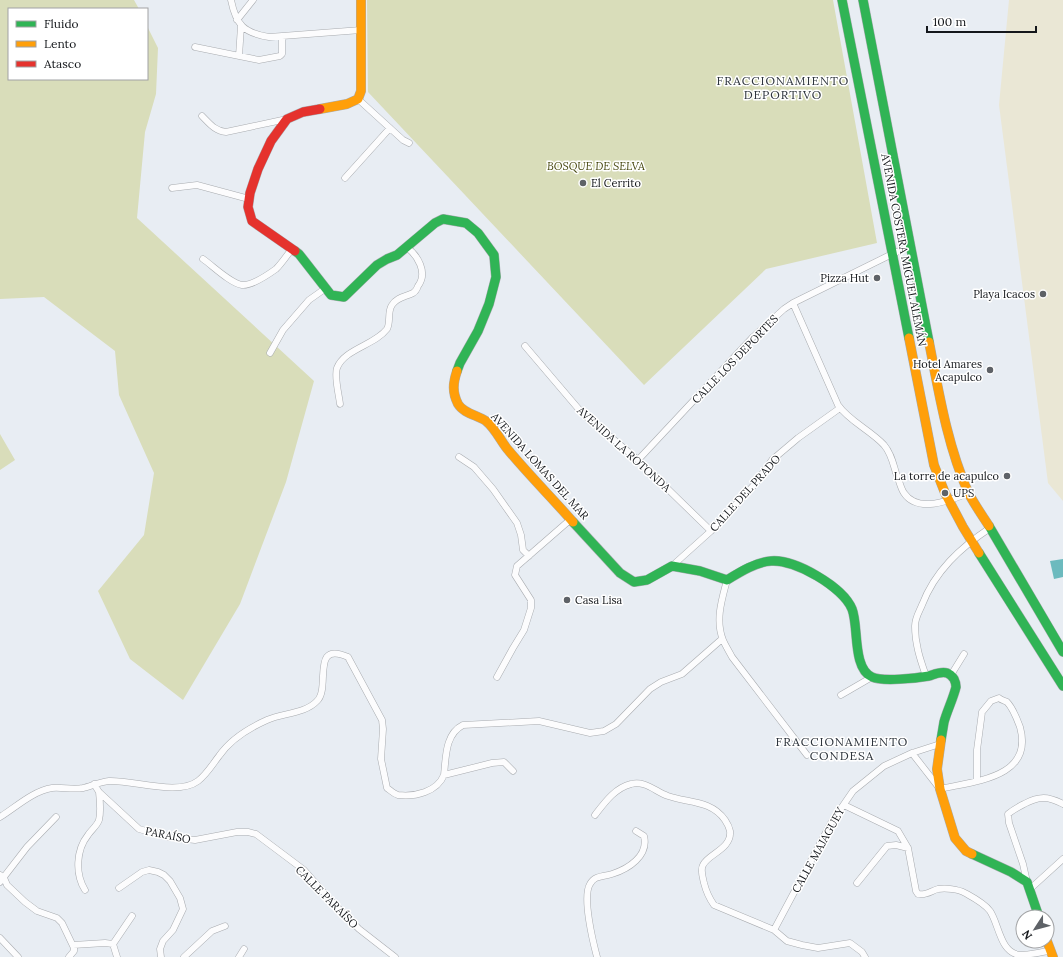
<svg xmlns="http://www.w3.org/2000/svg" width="1063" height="957" font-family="Lora,serif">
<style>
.green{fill:#d9ddba}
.sand{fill:#eae7d5}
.water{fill:#6cbabe}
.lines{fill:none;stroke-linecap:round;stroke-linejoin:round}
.street-casing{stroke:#a8abaf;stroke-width:7}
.fast-casing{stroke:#a8abaf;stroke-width:10}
.slow-casing{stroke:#a8abaf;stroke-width:10}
.jam-casing{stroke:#a8abaf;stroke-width:10}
.street{stroke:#fcfcfd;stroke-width:6}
.fast{stroke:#30b455;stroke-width:9}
.slow{stroke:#ff9f0a;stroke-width:9}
.jam{stroke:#e5322d;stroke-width:9}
.poi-dot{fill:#5e6267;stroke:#fff;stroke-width:1.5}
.labels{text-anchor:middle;stroke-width:3;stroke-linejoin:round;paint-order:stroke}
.park-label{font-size:11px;font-style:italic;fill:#474810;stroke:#fff}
.poi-label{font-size:11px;fill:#14171b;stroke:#fff;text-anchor:end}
.street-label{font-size:11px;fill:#14171b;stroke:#fff}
.neighbourhood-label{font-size:12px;letter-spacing:1px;fill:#2d343c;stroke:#fff}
</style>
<rect width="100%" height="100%" fill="#e8edf3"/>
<!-- green -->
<path class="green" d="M0,0H134L139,9H9V79H147V26L158,48L156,94L145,132L137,218L314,381L286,482L240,604L183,700L130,659L98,591L144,535L154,473L119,395L115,351L44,297L0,299Z
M367,0H833L877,243L766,269L644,385L368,92Z
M0,434L15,460L0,470Z"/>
<!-- sand -->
<path class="sand" d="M1009,0H1063V501L1048,483L999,105Z"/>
<!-- water -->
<path class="water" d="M1063,559V577L1054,579L1050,561Z"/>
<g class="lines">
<!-- street casing -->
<g class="street-casing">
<path id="street" d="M231,0C236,25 244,33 269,37L361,30
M237,20L253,0
M195,47L259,60L280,56L282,54V36
M239,56L241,26
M358,99L403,140L409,143
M202,116C210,124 215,131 226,132L287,119
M345,178L390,128
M172,188L197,185L249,199
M203,259C213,266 230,283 242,285C251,286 269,274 276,269C282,263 287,255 292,249
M793,303L838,405C849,421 870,430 884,445C891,453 893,463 896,473C899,479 900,487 904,493C918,514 951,500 969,493
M525,346L582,413L638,460L711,531
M270,353L283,330L309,300L326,288
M340,404C339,395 334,376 337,368C344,349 375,345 387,329C391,322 387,312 392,305C397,297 405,297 413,293C415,292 417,289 418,286C428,273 418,255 406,247
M459,457L474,467L493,489L517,523L521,535L523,550L529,556
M638,460L753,337L784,309L793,303L892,254L911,246
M672,566L711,531L755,484L772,460L798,438L840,408
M727,580C722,599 715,620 723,640C725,645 729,651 732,657L807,755
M951,675L964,654
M926,676C920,659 915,644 915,626C915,618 919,612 922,605C935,571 960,548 990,528
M497,677L513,648L524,630L531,608V600L515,575L517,566L571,519
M841,695L872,677
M912,753L940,789C975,781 1034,778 1020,727C1017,719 1013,708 1007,702C1005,701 1001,700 999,698L991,701L982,712L977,750V780
M444,775L492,763L504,762L513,771
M94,784L99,792L139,829L168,837L195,840L237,832H248L256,834L304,870L334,904L359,929L395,957
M844,805L898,831L908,848L916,891L918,894C925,896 931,891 938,889C946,888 958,889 965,893C974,898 984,903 990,911C999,924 1000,953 1020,955C1029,955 1041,952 1050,951
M595,815C605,802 615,788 631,784C645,780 656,792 668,796C688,803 711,800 725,820C727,823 729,826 730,831C732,849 708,854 703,865C700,870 703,878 704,883C706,891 709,898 714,905L774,930L787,941L802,945L818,948L850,943L862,952L865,957
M0,817C16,807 33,791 52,788C62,787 73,790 83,788C91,786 100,782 109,781C134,780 178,796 198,781C207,774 212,765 219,756C230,740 249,728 267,720C282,713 305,714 317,701C331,688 310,640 348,657L382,720L383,729L381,759L387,788C390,790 394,794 398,795C415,797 437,792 444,775C446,757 445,734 463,725L539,721L590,733L604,731L616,724L650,689L661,682L682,674L722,639
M0,875L4,878L7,885L25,902L37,911L57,918L62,923L74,948V951L69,957
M0,882L27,847L56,817
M1027,882L1023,864L1009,823L1008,814C1013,810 1018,807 1024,804C1039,796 1048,796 1063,804
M857,883L887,846L896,845L908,848
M119,888L142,872L149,870L158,872L164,875L170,881L180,898L183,909L173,930L163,941L160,949L161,957
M1030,889L1063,859
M85,890C75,874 76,850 88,835C91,830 97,826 99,820C101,812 100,801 99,792
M774,930L831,823L853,791L884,766L912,753L940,744
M0,938L18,957
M113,944L132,916
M113,944L117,957
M73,945L105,943L113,944
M184,957L212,931L225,926
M239,957L244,949
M597,957C593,942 582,897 590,884C595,875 603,877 612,874C628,869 649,856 644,836L636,831"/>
</g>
<!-- fast casing -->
<g class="fast-casing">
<path id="fast" d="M842,0L909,338
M863,0L929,342
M295,251L299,254L331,295L344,297L377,265L387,259L397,255L435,223L443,219L466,223L478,233L494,255L496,277L489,304L478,331L460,363L457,371
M573,522L620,573L634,582L647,580L672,566L700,571L727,580C740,572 756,562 771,561C795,559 843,587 852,609C859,626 852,668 872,677C883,682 917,678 929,676C935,674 941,671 947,673C950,674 952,676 954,679C955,681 956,685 956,687C953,699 947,711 944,722C943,728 942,734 941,740
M989,526L1063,652
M979,553L1063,686
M972,854L1011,872L1027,882L1039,917"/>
</g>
<!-- slow casing -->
<g class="slow-casing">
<path id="slow" d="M320,109L347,104L358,99L361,91V0
M909,338L934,465L945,493L963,527L979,553
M929,342C939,393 947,444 968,492C974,504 982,515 989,526
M457,371C453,383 452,392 458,404C464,414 478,415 486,421C496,429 501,442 509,451C529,475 552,498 573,522
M941,740L937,769L940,789L955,838L966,851L972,854
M1047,941L1053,957"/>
</g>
<!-- jam casing -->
<g class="jam-casing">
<path id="jam" d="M295,251L252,221L248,207L250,193L258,169L271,141L287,119L303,112L320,109"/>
</g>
<!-- street -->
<use href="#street" class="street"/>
<!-- fast -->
<use href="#fast" class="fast"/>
<!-- slow -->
<use href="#slow" class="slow"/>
<!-- jam -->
<use href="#jam" class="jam"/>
</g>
<!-- markers -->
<g class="poi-dot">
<circle cx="583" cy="183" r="4"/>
<circle cx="877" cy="278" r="4"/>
<circle cx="1043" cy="294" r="4"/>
<circle cx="990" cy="370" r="4"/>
<circle cx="1007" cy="476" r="4"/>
<circle cx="945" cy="493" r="4"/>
<circle cx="567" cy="600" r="4"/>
</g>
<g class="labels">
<!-- park labels -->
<g class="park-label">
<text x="596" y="170">BOSQUE DE SELVA</text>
</g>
<!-- poi labels -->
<g class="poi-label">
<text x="591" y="187" text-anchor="start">El Cerrito</text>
<text x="869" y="282">Pizza Hut</text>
<text x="1035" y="298">Playa Icacos</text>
<text x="982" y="368">Hotel Amares<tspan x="982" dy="13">Acapulco</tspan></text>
<text x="999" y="480">La torre de acapulco</text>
<text x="953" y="497" text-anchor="start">UPS</text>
<text x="575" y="604" text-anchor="start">Casa Lisa</text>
</g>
<!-- street labels -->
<g class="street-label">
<text transform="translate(904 250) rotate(79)" y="4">AVENIDA COSTERA MIGUEL ALEMÁN</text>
<text transform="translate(735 359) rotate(-46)" y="4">CALLE LOS DEPORTES</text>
<text transform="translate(624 449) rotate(42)" y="4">AVENIDA LA ROTONDA</text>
<text transform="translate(540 466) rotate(48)" y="4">AVENIDA LOMAS DEL MAR</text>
<text transform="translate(745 493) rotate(-48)" y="4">CALLE DEL PRADO</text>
<text transform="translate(168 835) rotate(11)" y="4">PARAÍSO</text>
<text transform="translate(818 850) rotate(-61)" y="4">CALLE MAJAGUEY</text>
<text transform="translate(327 897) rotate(45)" y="4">CALLE PARAÍSO</text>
</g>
<!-- neighbourhood labels -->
<g class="neighbourhood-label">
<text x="783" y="85">FRACCIONAMIENTO<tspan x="783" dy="14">DEPORTIVO</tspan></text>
<text x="842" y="746">FRACCIONAMIENTO<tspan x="842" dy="14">CONDESA</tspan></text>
</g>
</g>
<!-- legend -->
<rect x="8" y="8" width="140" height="72" fill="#ffffff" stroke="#a1a2a4"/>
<rect x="16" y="21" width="20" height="6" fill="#30b455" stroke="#a1a2a4"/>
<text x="44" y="28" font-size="12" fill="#14171b">Fluido</text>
<rect x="16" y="41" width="20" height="6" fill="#ff9f0a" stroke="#a1a2a4"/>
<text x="44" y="48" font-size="12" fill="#14171b">Lento</text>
<rect x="16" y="61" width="20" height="6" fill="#e5322d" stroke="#a1a2a4"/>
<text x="44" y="68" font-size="12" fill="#14171b">Atasco</text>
<!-- north arrow -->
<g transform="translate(1035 929) rotate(234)"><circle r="19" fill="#ffffff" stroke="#a1a2a4"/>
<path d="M0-3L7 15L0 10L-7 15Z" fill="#5e6267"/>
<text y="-6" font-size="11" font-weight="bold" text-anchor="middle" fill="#14171b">N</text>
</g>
<!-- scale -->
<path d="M927 26v6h109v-6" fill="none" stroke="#14171b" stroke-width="2"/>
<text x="933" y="26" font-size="12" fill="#14171b" stroke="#ffffff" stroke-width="3" paint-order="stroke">100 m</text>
</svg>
